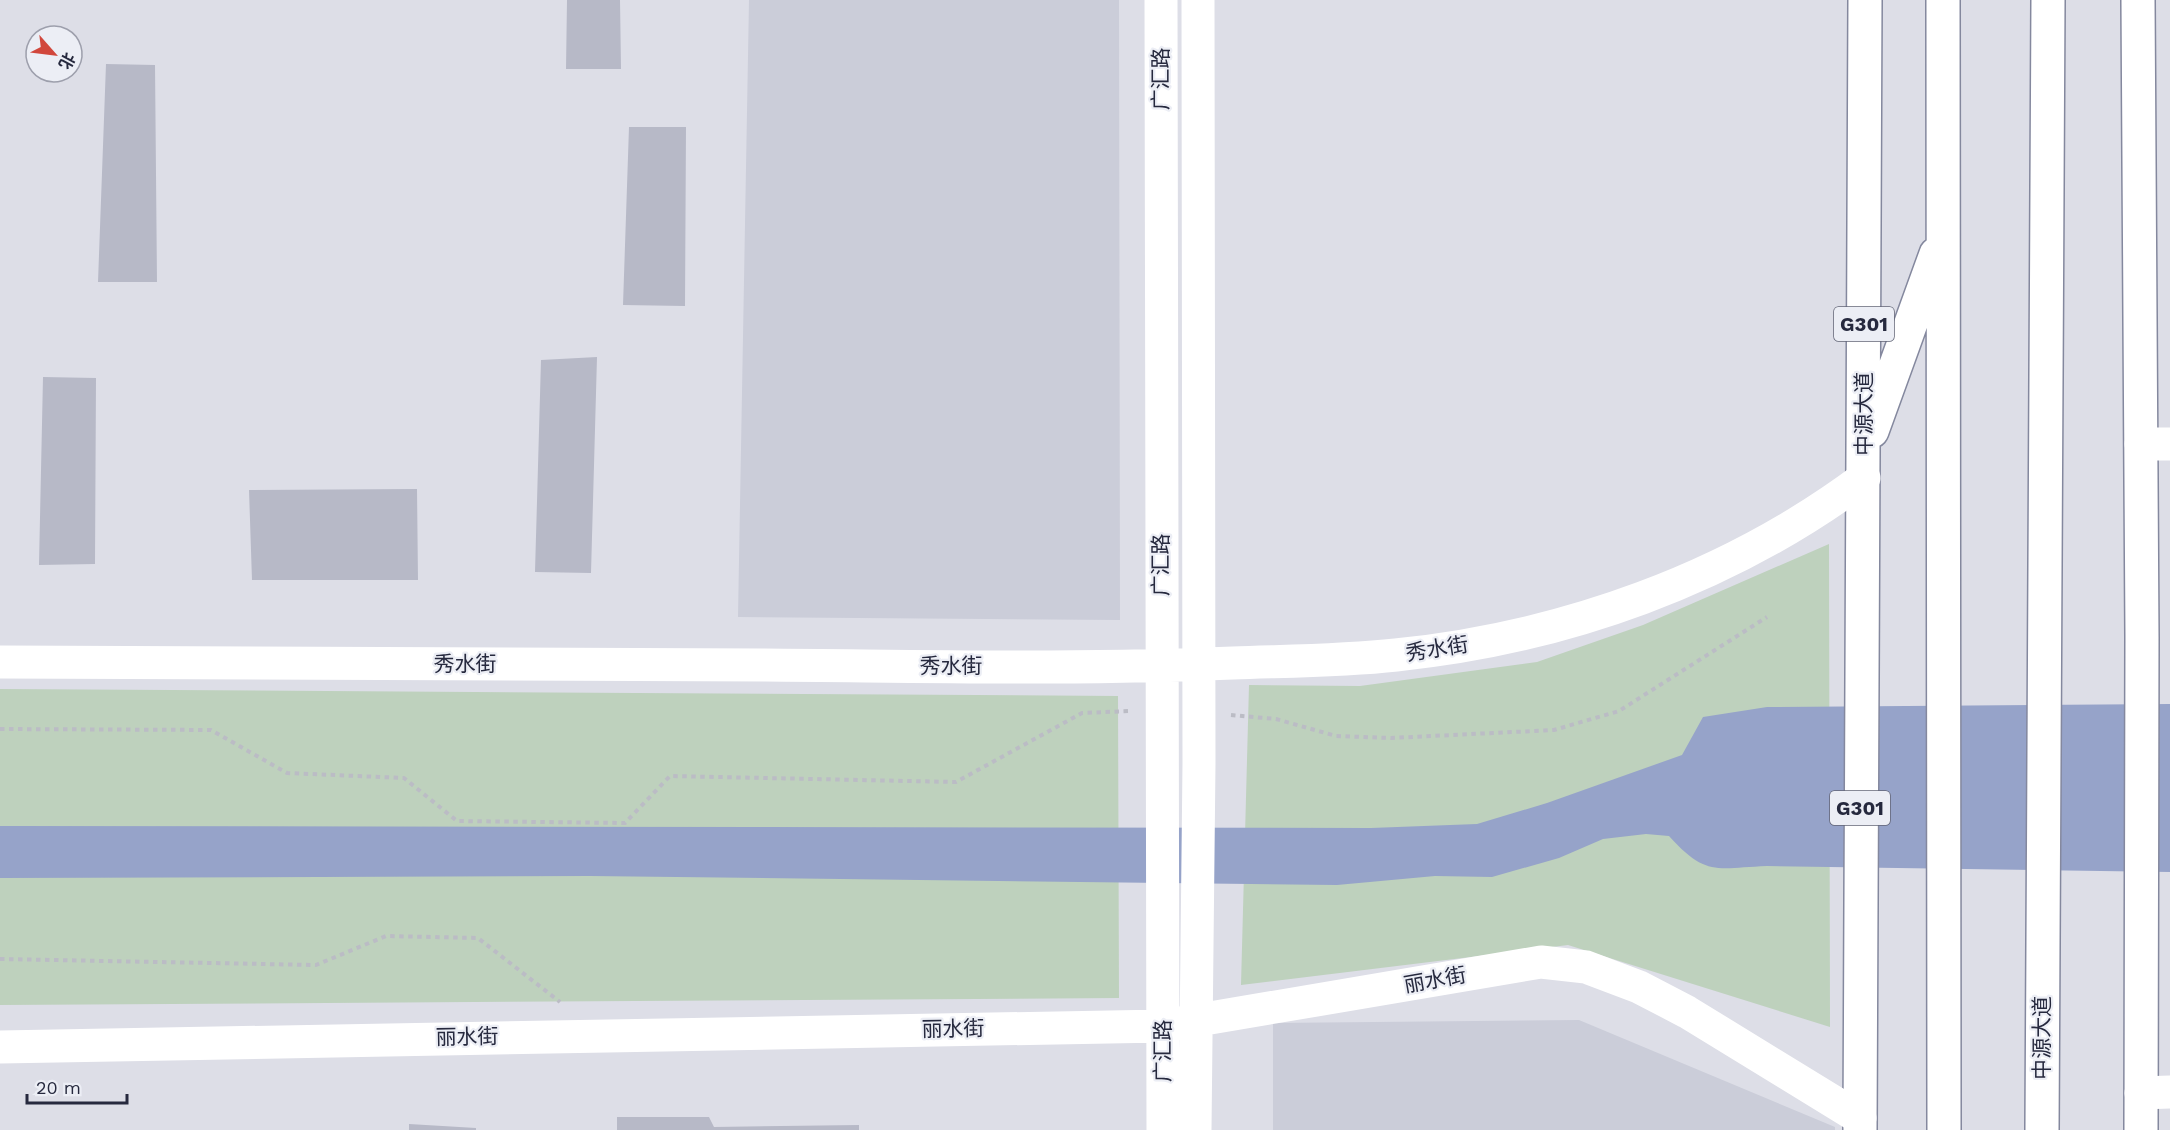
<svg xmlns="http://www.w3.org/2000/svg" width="2170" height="1130" font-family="'Work Sans','Noto Sans SC',sans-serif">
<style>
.built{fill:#cbcdd9}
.green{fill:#bed1bd}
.water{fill:#96a3c9}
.building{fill:#b7b9c7}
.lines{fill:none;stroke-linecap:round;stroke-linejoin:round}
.highway-casing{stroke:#84889e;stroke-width:36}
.path{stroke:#bbbcc5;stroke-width:4;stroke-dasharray:4.5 4.5;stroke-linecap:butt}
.secondary{stroke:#fff;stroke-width:33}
.highway{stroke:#fff;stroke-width:33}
.labels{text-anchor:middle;stroke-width:4.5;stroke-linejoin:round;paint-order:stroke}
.shield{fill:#eceef5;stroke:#616475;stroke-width:1.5}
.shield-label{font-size:20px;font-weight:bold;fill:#26293e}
.street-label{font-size:21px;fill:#26293e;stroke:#eceef5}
</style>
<rect width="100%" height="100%" fill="#dddee7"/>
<!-- built -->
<path class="built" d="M749,0H1119L1120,620L738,617Z
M1579,1020L1835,1127V1130H1273V1023Z"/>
<!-- green -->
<path class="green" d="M1829,544L1830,1027L1568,945L1241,985L1249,685L1360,686L1537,662L1643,625Z
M0,689L1118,696L1119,998L0,1005Z"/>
<!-- water -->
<path class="water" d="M2170,704V872L1767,866C1716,868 1706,877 1669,836L1646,834L1603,839L1559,858L1492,877L1435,876L1337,885L590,876L0,878V826L1371,828L1477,824L1547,803L1682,755L1703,717L1767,707Z"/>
<!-- building -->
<path class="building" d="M567,0H620L621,69H566Z
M106,64L155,65L157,282H98Z
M629,127H686L685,306L623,305Z
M597,357L591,573L535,572L541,360Z
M43,377L96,378L95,564L39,565Z
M417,489L418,580H252L249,490Z
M617,1117H709L714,1127L859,1125V1130H617Z
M409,1124L476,1128V1130H409Z"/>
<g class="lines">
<!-- highway casing -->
<g class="highway-casing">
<path id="highway" d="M1943,0L1944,1130
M2138,0L2142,637L2141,1130
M1872,431L1936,254
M1860,1130L1865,0
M2042,1130L2048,0"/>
</g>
<!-- path -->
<path class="path" d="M1231,715L1276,719L1336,736L1391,738L1554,730L1619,711L1767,617
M0,729L211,730L287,773L404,778L457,821L625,823L670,776L956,782L1082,713L1131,711
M0,959L316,965L386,936L478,938L560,1002"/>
<!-- secondary -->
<path class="secondary" d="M1161,0L1163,1130
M2141,444H2170
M0,662C255,663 510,664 765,665C921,666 1077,670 1233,663C1287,661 1342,661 1396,655C1563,638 1729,579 1864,478
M0,1047L1163,1026L1541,962L1586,967L1639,987L1687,1012L1860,1118
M2141,1093L2170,1092
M1195,1130L1199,763L1198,0"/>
<!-- highway -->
<use href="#highway" class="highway"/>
</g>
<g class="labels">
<!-- shield labels -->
<g class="shield">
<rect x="1834" y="307" width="60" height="34" rx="4.5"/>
<rect x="1830" y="791" width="60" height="34" rx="4.5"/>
</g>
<g class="shield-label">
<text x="1864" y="331">G301</text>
<text x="1860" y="815">G301</text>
</g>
<!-- street labels -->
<g class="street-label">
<text transform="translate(1161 79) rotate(-90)" y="7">广汇路</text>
<text transform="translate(1864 414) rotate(-90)" y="7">中源大道</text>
<text transform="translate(1161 565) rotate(-90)" y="7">广汇路</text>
<text transform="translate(1437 649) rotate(-9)" y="7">秀水街</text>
<text x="465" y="671">秀水街</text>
<text x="951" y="673">秀水街</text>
<text transform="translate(1435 980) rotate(-10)" y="7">丽水街</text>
<text transform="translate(953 1029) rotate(-1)" y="7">丽水街</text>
<text transform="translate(467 1037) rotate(-1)" y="7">丽水街</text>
<text transform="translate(2042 1038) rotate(-90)" y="7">中源大道</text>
<text transform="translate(1163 1051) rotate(-90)" y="7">广汇路</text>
</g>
</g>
<!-- north arrow -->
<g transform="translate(54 54) rotate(118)"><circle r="28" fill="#eceef5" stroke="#9d9fac" stroke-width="1.5"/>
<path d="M0-4.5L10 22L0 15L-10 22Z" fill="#d1473c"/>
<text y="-9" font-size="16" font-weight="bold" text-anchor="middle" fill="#26293e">北</text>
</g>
<!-- scale -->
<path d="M27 1094v9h100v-9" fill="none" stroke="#26293e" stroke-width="3"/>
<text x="36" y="1094" font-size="18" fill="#26293e" stroke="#eceef5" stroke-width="4.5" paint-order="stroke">20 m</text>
</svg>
